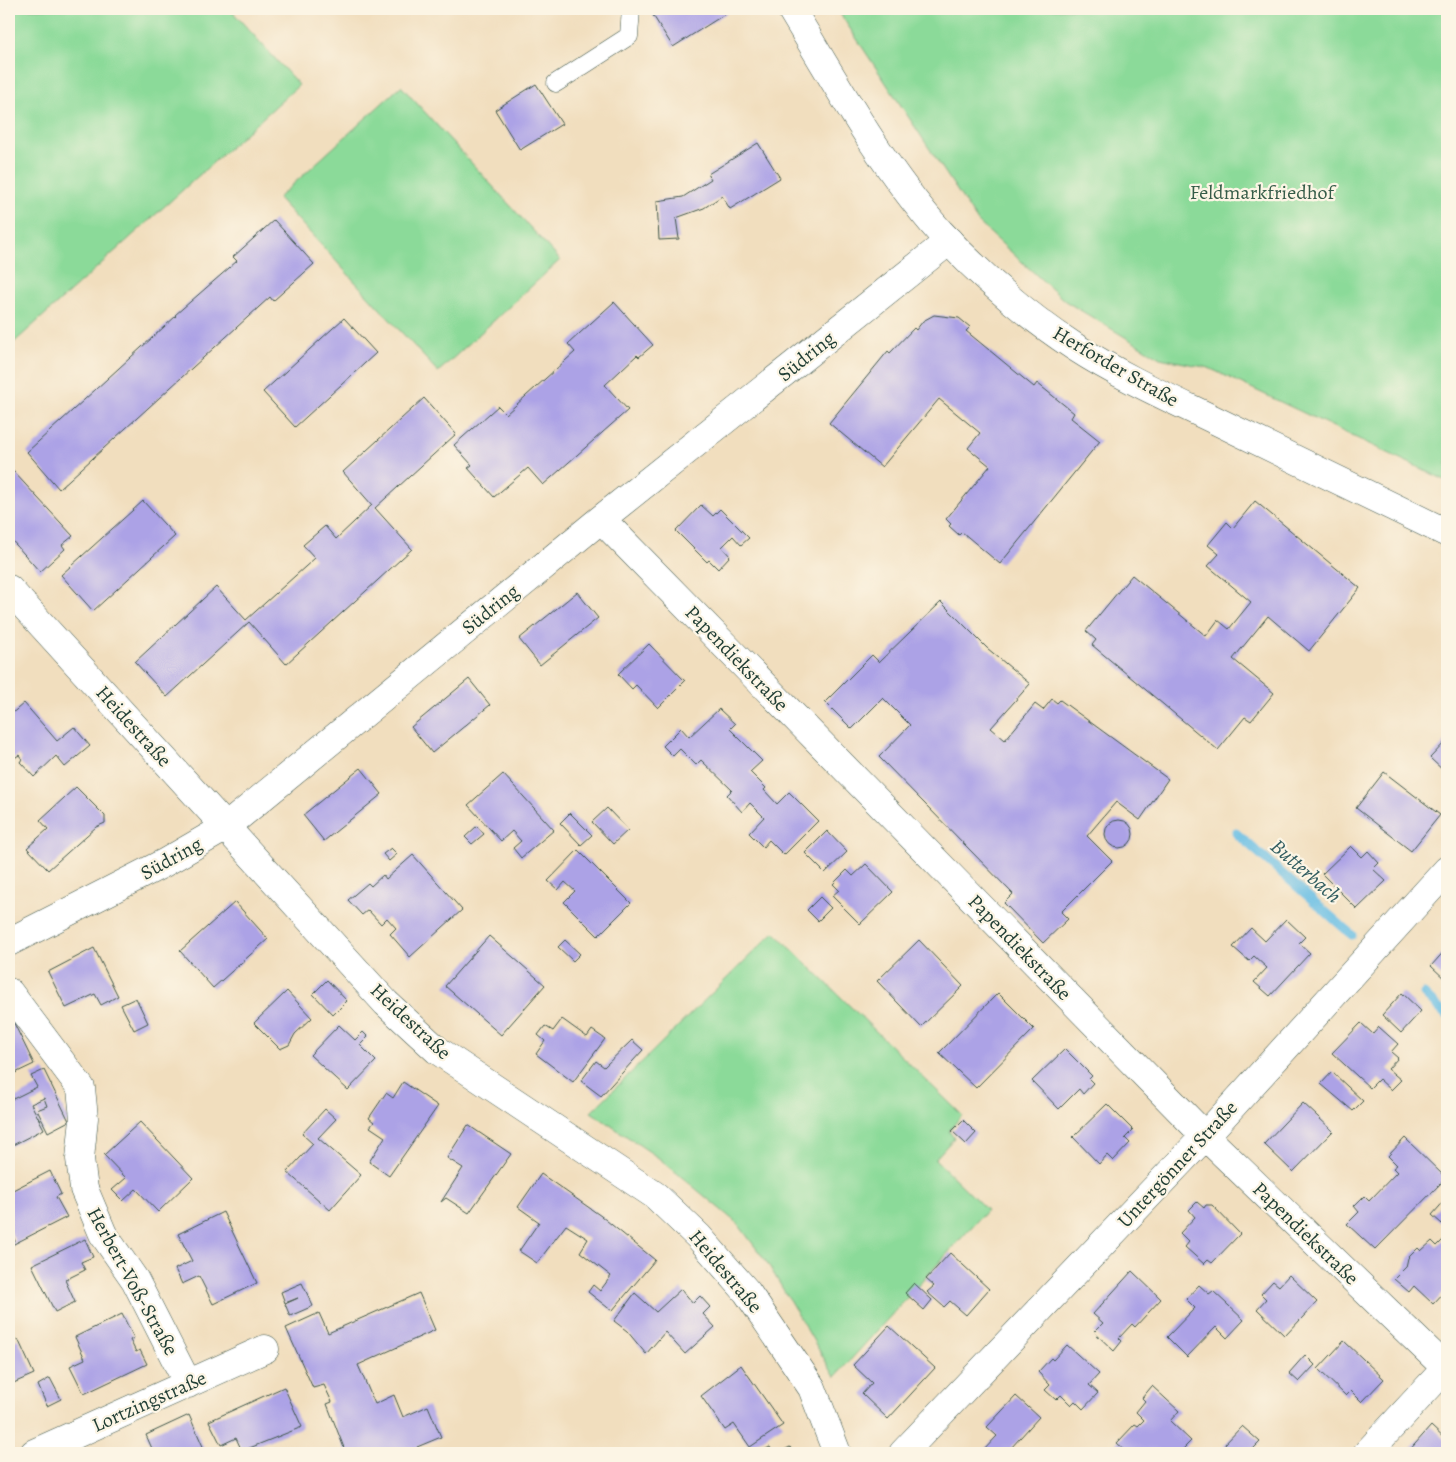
<svg xmlns="http://www.w3.org/2000/svg" width="1456" height="1462" font-family="Alegreya,serif">
<style>
.green{fill:#8bda99;stroke:#558c66}
.lines{fill:none;stroke-linecap:round;stroke-linejoin:round}
.stream{stroke:#67bee4;stroke-width:9}
.building{fill:#aca2e6}
.service-casing{stroke:#3e5549;stroke-width:19}
.minor-casing{stroke:#3e5549;stroke-width:29}
.secondary-casing{stroke:#3e5549;stroke-width:29}
.service{stroke:#fff;stroke-width:18}
.minor{stroke:#fff;stroke-width:28}
.secondary{stroke:#fff;stroke-width:28}
.labels{text-anchor:middle;stroke-width:4.5;stroke-linejoin:round;paint-order:stroke}
.park-label{font-size:20px;fill:#355c48;stroke:#fcf5e5}
.street-label{font-size:20px;fill:#1f3d34;stroke:#fcf5e5}
.water-label{font-size:21px;font-style:italic;fill:#315d60;stroke:#fcf5e5}
</style>
<rect width="100%" height="100%" fill="#fcf5e5"/>
<filter id="ink" filterUnits="userSpaceOnUse"><feTurbulence type="fractalNoise" baseFrequency=".02" numOctaves="2"/><feDisplacementMap in="SourceGraphic" scale="10" xChannelSelector="R" yChannelSelector="G"/><feConvolveMatrix kernelMatrix="1 2 1 2 8 2 1 2 1" color-interpolation-filters="sRGB"/></filter>
<filter id="wash" filterUnits="userSpaceOnUse"><feTurbulence type="fractalNoise" baseFrequency=".0096" numOctaves="4" result="noise"/><feDisplacementMap in="SourceGraphic" scale="20" xChannelSelector="R" yChannelSelector="G"/><feGaussianBlur stdDeviation="1.12" result="paint"/><feColorMatrix in="noise" values="0 0 0 0 0 0 0 0 0 0 0 0 0 0 0 0 0 1.4 0 .05"/><feComposite in="paint" operator="in"/></filter>
<g filter="url(#wash)">
<rect width="100%" height="100%" fill="#f1debe"/>
<!-- green -->
<path class="green" d="M9,9H230L299,85L9,347Z
M837,9H1447V481L1209,368L1160,358L1065,301L978,222Z
M401,86L560,260L438,372L278,198Z
M774,932L962,1115L949,1131L954,1138L935,1159L987,1210L835,1377L768,1264L738,1224L660,1159L591,1112Z"/>
<g class="lines">
<!-- stream -->
<path class="stream" d="M1236,833L1352,935
M1424,994L1447,1016"/>
</g>
<g id="blocks">
<!-- building -->
<path class="building" d="M649,9H733L673,47Z
M536,84L562,124L520,150L495,110Z
M758,143L780,178L730,209L722,196L704,208L676,218L679,239L659,240L657,201L683,197L711,179L708,174Z
M274,220L314,264L273,301L270,297L59,489L27,452L176,316L175,315L237,261L233,257Z
M614,302L653,345L639,357L637,355L605,385L628,410L543,485L528,468L494,497L468,468L472,465L454,445L498,406L506,414L575,352L568,344Z
M934,315L959,318L970,327L966,331L1034,387L1037,383L1074,413L1071,418L1100,441L1000,564L962,532L959,535L949,526L951,524L946,519L990,466L968,448L980,433L939,399L882,467L829,423L888,351L890,353L914,328L916,330L923,321Z
M344,318L376,353L295,427L263,392Z
M424,398L456,434L375,508L412,549L286,664L249,622L167,697L135,662L216,587L246,620L315,558L303,545L325,526L336,539L372,505L343,472Z
M13,471L73,536L62,545L65,549L40,572L9,537V475Z
M143,501L175,536L93,611L61,575Z
M1255,501L1360,588L1309,651L1268,616L1233,659L1274,693L1251,721L1245,717L1218,750L1092,645L1096,640L1086,631L1132,575L1206,636L1218,620L1229,629L1251,602L1208,566L1219,554L1208,545L1227,522L1233,528Z
M701,505L713,516L720,509L749,538L741,545L733,536L722,547L730,556L718,569L709,560L707,562L676,531Z
M577,592L598,618L540,665L519,639Z
M941,602L987,648L1030,684L991,728L1005,740L1035,704L1043,710L1052,699L1057,703L1060,700L1168,779L1140,820L1116,802L1087,836L1112,861L1061,912L1068,919L1043,943L1004,903L1013,894L879,757L910,725L883,698L852,729L825,702L872,655L879,662Z
M649,644L685,681L658,708L636,685L632,689L618,674Z
M469,679L490,705L432,753L411,727Z
M24,703L57,741L74,727L90,746L65,767L56,756L34,777L20,762L22,759L19,755L13,759L9,754V716Z
M719,709L735,724L730,729L762,761L750,772L766,788L764,790L777,804L789,792L818,821L784,855L769,840L763,847L749,833L764,817L750,803L742,812L727,795L732,790L701,760L696,765L680,749L673,756L663,746L681,728L689,737Z
M1447,740V774L1430,758Z
M361,768L382,794L324,841L303,815Z
M1384,772L1440,815L1411,851L1356,808Z
M503,774L554,830L521,858L513,848L521,841L512,831L501,841L468,805Z
M76,787L105,816V823L96,827L48,870L27,848L48,829L40,820Z
M607,808L628,830L613,844L592,822Z
M570,813L592,835L581,845L560,823Z
M1105 834a14 14 0 1 1 28 0a14 14 0 1 1-28 0Z
M477,826L484,834L472,844L465,837Z
M827,831L847,852L825,873L805,853Z
M1351,846L1362,857L1368,851L1379,863L1373,869L1386,881L1357,909L1322,874Z
M391,848L397,854L389,861L383,854Z
M578,850L631,903L598,936L564,902L575,891L565,882L558,890L548,881Z
M413,855L462,910L410,957L390,934L396,928L387,918L381,924L368,910L362,915L348,900L368,883L371,886L383,875L386,879Z
M866,864L893,892L860,924L832,896L839,890L833,884L847,870L853,876Z
M820,897L831,908L818,921L807,910Z
M235,902L268,939L213,988L180,951Z
M1286,919L1305,937L1299,943L1310,953L1270,996L1254,982L1267,968L1254,956L1249,961L1233,947L1251,928L1265,941Z
M489,936L545,985L501,1035L445,986Z
M565,940L580,954L573,961L558,947Z
M919,940L963,986L921,1027L877,981Z
M94,948L118,996L101,1005L95,994L66,1008L48,972Z
M1447,948V981L1431,966Z
M327,980L347,1001L333,1015L313,994Z
M287,991L312,1018L295,1034L289,1045L280,1049L254,1023Z
M998,993L1034,1029L976,1088L939,1053Z
M1402,993L1421,1011L1401,1033L1382,1015Z
M136,998L148,1023L134,1030L121,1005Z
M9,1013L34,1064L11,1075L9,1070Z
M562,1019L587,1037L592,1030L605,1039L573,1082L536,1054L545,1041L538,1035L545,1026L553,1031Z
M1361,1023L1373,1034L1379,1027L1398,1044L1391,1052L1398,1058L1388,1069L1401,1080L1391,1090L1379,1079L1370,1088L1332,1053Z
M339,1025L355,1040L363,1032L368,1037L360,1045L376,1061L348,1090L310,1055Z
M632,1040L643,1050L601,1096L581,1081L596,1061L604,1067Z
M1065,1049L1092,1076L1089,1079L1093,1083L1083,1094L1079,1089L1059,1109L1032,1081Z
M44,1070L69,1121L48,1132L37,1110L47,1106L44,1098L31,1104L44,1129L9,1147V1101L37,1087L31,1076Z
M1332,1072L1363,1101L1353,1111L1321,1084Z
M403,1082L438,1106L389,1176L369,1162L385,1137L370,1127L374,1122L369,1118L386,1093L393,1098Z
M1303,1103L1333,1131L1293,1172L1264,1144Z
M1107,1104L1133,1130L1125,1138L1130,1143L1113,1161L1107,1155L1099,1164L1073,1137Z
M325,1109L336,1119L318,1138L361,1175L330,1210L287,1172L313,1144L302,1134Z
M963,1120L976,1133L966,1144L952,1131Z
M140,1122L193,1178L158,1212L136,1189L123,1201L112,1190L126,1178L104,1155Z
M468,1125L511,1154L469,1213L446,1198L441,1202L463,1168L447,1158Z
M1405,1138L1446,1178L1375,1250L1347,1224L1359,1212L1354,1206L1364,1196L1369,1201L1397,1172L1393,1168L1397,1165L1388,1156Z
M50,1171L61,1194L56,1197L67,1217L10,1246L9,1244L15,1241L9,1228V1192Z
M541,1174L601,1216L655,1260L612,1311L588,1292L593,1285L600,1291L611,1276L580,1252L588,1239L566,1225L537,1263L519,1251L539,1222L518,1207Z
M1447,1198V1219L1442,1224L1432,1215Z
M1197,1202L1204,1208L1206,1205H1212L1240,1234L1212,1263L1208,1260L1204,1264L1185,1247L1189,1242L1180,1233L1195,1217L1189,1210Z
M223,1212L257,1283L213,1304L199,1276L182,1284L175,1269L192,1261L178,1234Z
M1447,1236V1289L1433,1304L1414,1286L1409,1292L1394,1279L1406,1267L1408,1258L1418,1248L1421,1251L1432,1241L1437,1246Z
M85,1239L93,1257L81,1262L85,1270L65,1280L75,1302L55,1312L32,1265Z
M950,1253L989,1289L966,1315L950,1301L944,1307L927,1292L934,1286L926,1279Z
M1132,1271L1161,1299L1135,1327L1132,1324L1119,1338L1122,1341L1114,1351L1094,1332L1103,1323L1093,1314Z
M1289,1275L1317,1302L1285,1336L1257,1309L1266,1299L1261,1294L1273,1281L1279,1286Z
M302,1283L313,1306L290,1316L285,1304L298,1298L285,1303L281,1292Z
M914,1283L932,1300L924,1310L905,1293Z
M1199,1285L1209,1294L1213,1291L1244,1320L1227,1338L1216,1327L1187,1357L1167,1337L1195,1308L1186,1299Z
M681,1289L693,1303L700,1296L710,1307L703,1314L715,1327L685,1354L665,1332L646,1354L627,1331L614,1321L635,1293L656,1312Z
M419,1293L435,1330L358,1365L375,1404L394,1395L403,1417L428,1406L441,1437L417,1447L419,1453H346L327,1404L332,1402L324,1385L313,1388L286,1328L319,1313L328,1333Z
M122,1314L134,1338L130,1340L136,1352L140,1350L147,1364L84,1394L70,1366L85,1359L75,1337Z
M889,1326L935,1368L888,1419L862,1394L872,1383L853,1365Z
M18,1339L34,1374L9,1385V1343Z
M1344,1341L1384,1379L1362,1402L1351,1391L1346,1396L1318,1369Z
M1067,1345L1099,1374L1089,1385L1098,1393L1083,1409L1075,1401L1071,1405L1061,1395L1056,1400L1045,1390L1050,1385L1038,1372L1051,1358L1053,1360Z
M1305,1355L1315,1365L1299,1382L1289,1373Z
M741,1365L783,1425L750,1447L734,1424L725,1430L701,1396Z
M50,1378L61,1399L47,1406L38,1385Z
M1152,1386L1179,1411L1170,1421L1191,1441L1179,1453H1140L1138,1451L1128,1453L1117,1443L1135,1424L1138,1426L1144,1420L1136,1412L1145,1401L1142,1398Z
M284,1387L302,1427L242,1451L236,1438L221,1445L209,1421Z
M1016,1396L1039,1417L1011,1448L1015,1453H981L997,1436L987,1427Z
M189,1415L205,1451L199,1453H154L146,1435Z
M1242,1426L1260,1442L1249,1453H1223L1228,1448L1224,1445Z
M1431,1426L1447,1441V1453H1407Z
M770,1447L773,1453H760V1452Z
M790,1447L793,1453H778Z
M224,1449L226,1453H214Z"/>
</g>
</g>
<g filter="url(#ink)">
<use href="#blocks" fill-opacity="0" stroke="#3e5549" stroke-width="1"/>
<g class="lines">
<!-- service casing -->
<g class="service-casing">
<path id="service" d="M556,83L629,36L631,9"/>
</g>
<!-- minor casing -->
<g class="minor-casing">
<path id="minor" d="M601,519L1205,1136L1447,1369
M9,589L386,1003L437,1050L656,1196L699,1237L747,1292L812,1388L837,1453
M9,942L164,863L226,827L601,519L949,241
M9,992L81,1088L84,1118L80,1159L84,1189L103,1234L135,1280L188,1384
M34,1453L265,1349
M903,1453L1205,1136L1447,870
M1367,1453L1446,1368"/>
</g>
<!-- secondary casing -->
<g class="secondary-casing">
<path id="secondary" d="M791,9C837,85 881,165 940,232C980,275 1026,315 1075,347C1126,380 1183,404 1237,431C1307,465 1377,499 1447,533"/>
</g>
<!-- service -->
<use href="#service" class="service"/>
<!-- minor -->
<use href="#minor" class="minor"/>
<!-- secondary -->
<use href="#secondary" class="secondary"/>
</g>
</g>
<g class="labels">
<!-- park labels -->
<g class="park-label">
<text x="1262" y="199">Feldmarkfriedhof</text>
</g>
<!-- street labels -->
<g class="street-label">
<text transform="translate(806 356) rotate(-39)" y="7">Südring</text>
<text transform="translate(1116 366) rotate(30)" y="7">Herforder Straße</text>
<text transform="translate(490 609) rotate(-39)" y="7">Südring</text>
<text transform="translate(737 658) rotate(46)" y="7">Papendiekstraße</text>
<text transform="translate(134 726) rotate(48)" y="7">Heidestraße</text>
<text transform="translate(171 858) rotate(-29)" y="7">Südring</text>
<text transform="translate(1020 947) rotate(46)" y="7">Papendiekstraße</text>
<text transform="translate(411 1021) rotate(43)" y="7">Heidestraße</text>
<text transform="translate(1177 1164) rotate(-47)" y="7">Untergönner Straße</text>
<text transform="translate(1306 1233) rotate(44)" y="7">Papendiekstraße</text>
<text transform="translate(726 1271) rotate(50)" y="7">Heidestraße</text>
<text transform="translate(133 1281) rotate(61)" y="7">Herbert-Voß-Straße</text>
<text transform="translate(149 1401) rotate(-24)" y="7">Lortzingstraße</text>
</g>
<!-- water labels -->
<g class="water-label">
<text transform="translate(1306 871) rotate(41)" y="7">Butterbach</text>
</g>
</g>
<!-- margin -->
<rect width="1456" height="1462" fill="none" stroke="#fcf5e5" stroke-width="30"/>
</svg>
